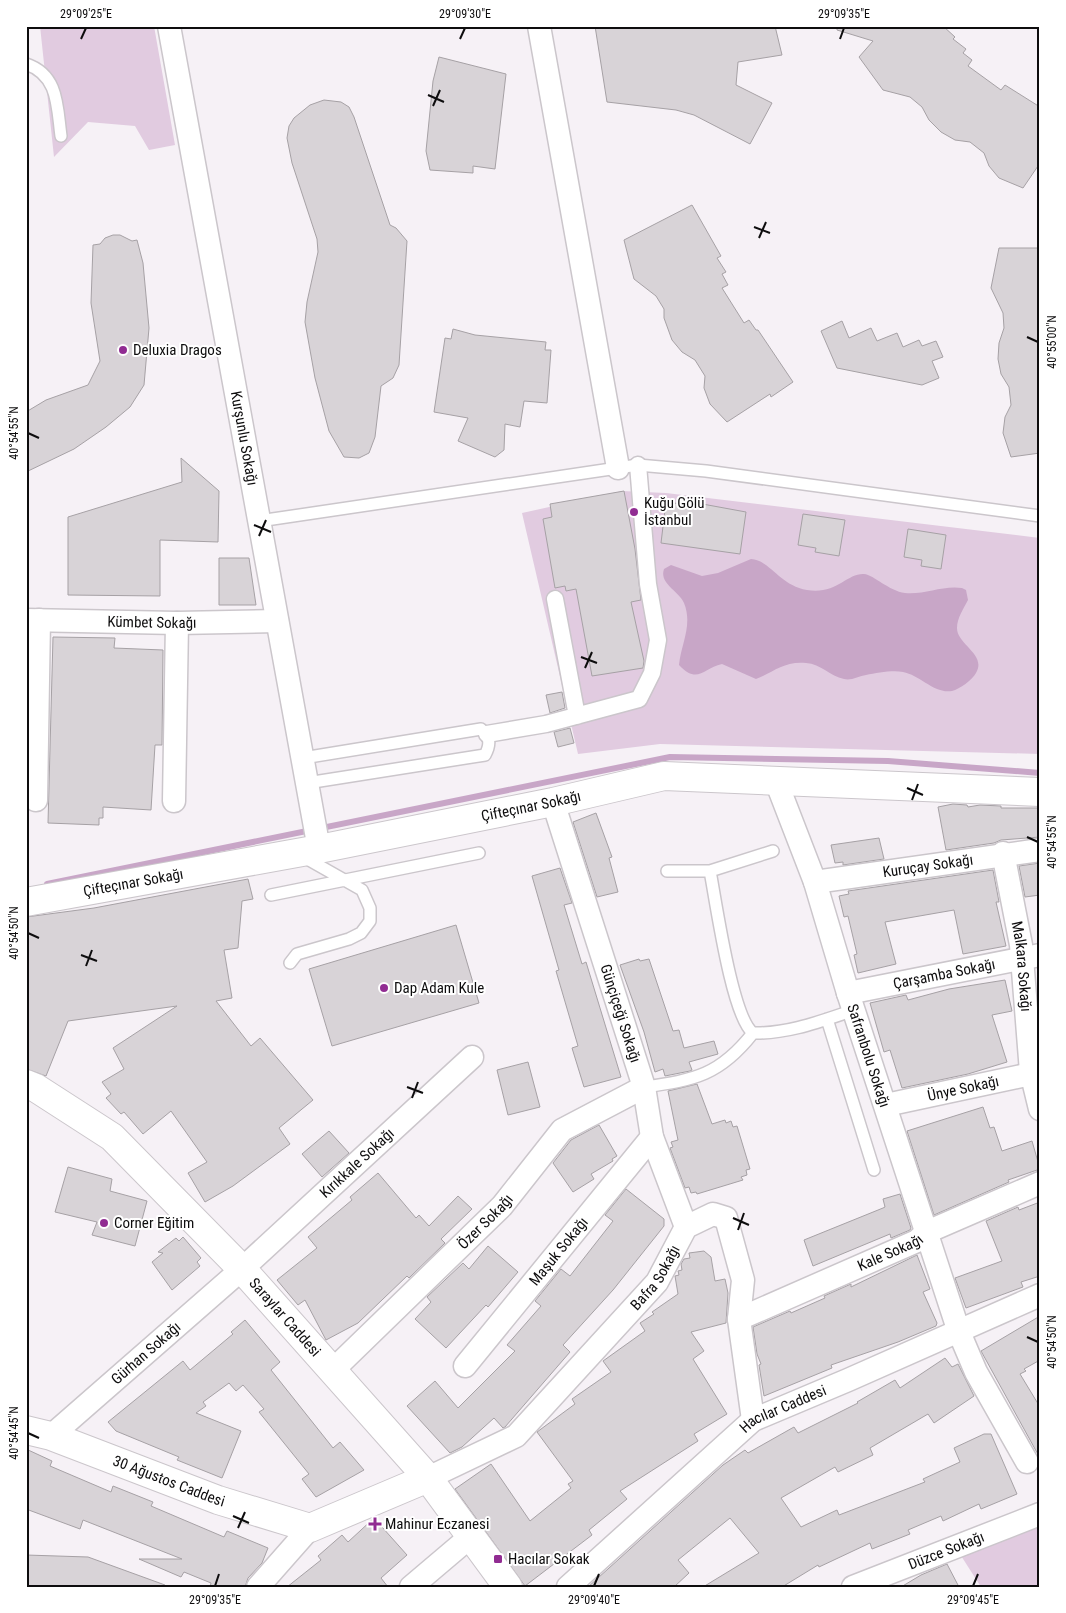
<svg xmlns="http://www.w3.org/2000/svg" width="1066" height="1613" font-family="'Roboto Condensed',sans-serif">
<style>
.green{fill:#e1cbe0}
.water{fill:#c8a6c7}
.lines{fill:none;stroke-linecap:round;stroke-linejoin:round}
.stream{stroke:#c8a6c7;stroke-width:6}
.building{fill:#d8d3d7;stroke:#a6a1a5}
.service-casing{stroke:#cbc6cb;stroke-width:14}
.pedestrian-casing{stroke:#cbc6cb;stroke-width:19}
.minor-casing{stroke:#cbc6cb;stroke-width:25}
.tertiary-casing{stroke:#cbc6cb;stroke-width:30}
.service{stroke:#fff;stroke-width:11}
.pedestrian{stroke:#fff;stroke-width:16}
.minor{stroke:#fff;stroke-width:22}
.tertiary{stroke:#fff;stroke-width:28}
.ticks{fill:none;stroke:#0e0d0e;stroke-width:2}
.poi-dot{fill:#912c92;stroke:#fff;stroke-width:2}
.labels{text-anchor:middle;stroke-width:4;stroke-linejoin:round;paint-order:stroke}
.poi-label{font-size:15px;fill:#0e0d0e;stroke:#fff;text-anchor:start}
.street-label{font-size:15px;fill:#0e0d0e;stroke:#fff}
.neatline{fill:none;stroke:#0e0d0e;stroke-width:2}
.ticks-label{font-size:12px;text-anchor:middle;fill:#0e0d0e}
</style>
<rect width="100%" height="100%" fill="#f6f1f6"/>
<!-- green -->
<path class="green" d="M40,26H154L175,145L149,150L135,126L88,122L54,157Z
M622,491L666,493L1040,538V754L660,744L578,754L522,513Z
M1040,1520V1587H981L958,1551Z"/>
<!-- water -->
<path class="water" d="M751,559C770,560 779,585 807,590C836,595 847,573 864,574C874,575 889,591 905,593C924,595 943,585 962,588L966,590L968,600C964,608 957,618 957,628C957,645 987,654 976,673C972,680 960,689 952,691C934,694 920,675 903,672C892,670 877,673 866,675C859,676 851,681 844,679C830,676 821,664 806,663C784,661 774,672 756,679L722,664C703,668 698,685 679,665C681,644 693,625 684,603C678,590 659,584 664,569L671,565L702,576L718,573Z"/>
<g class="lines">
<!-- stream -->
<path class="stream" d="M47,884L670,757L888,761L1040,773"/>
</g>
<!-- building -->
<path class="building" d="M595,26H775L782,55L738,62L736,85L772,103L750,144L694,115L676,110L607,102Z
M837,26H943L955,37L953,39L966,49L963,53L972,60L968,66L1001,90L1005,85L1040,107V163L1023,188L999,178L989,166L984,153L970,142L955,140L941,132L929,120L922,107L910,97L883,90L859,57L873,41L837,30Z
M439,57L506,74L495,169L473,166V173L430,170L426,151L433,81Z
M324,100L341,102L349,107L354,117L390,225L396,228L407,241L399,365L393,378L381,386L375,437L369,453L359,458L344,457L329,431L315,378L305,322L307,302L318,252L317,239L292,163L287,138L289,126L294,118L310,105Z
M692,205L721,256L717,258L726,272L722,274L728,285L722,288L744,323L749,320L756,330H758L793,382L771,397L770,394L727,422L710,404L704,388L705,376L695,360L682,352L672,340L664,318V309L656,296L634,279L624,240Z
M113,235H120L132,241L137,240L143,263L149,328L144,385L130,407L106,427L74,449L26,472V412L46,400L88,385L100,361L91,303L93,245L100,244L105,238Z
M999,248H1040V453L1011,457L1003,433L1005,417L1011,405L1009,387L1001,374L998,359L999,343L1004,328L1003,313L991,288Z
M842,321L849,338L871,328L877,341L897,333L903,347L919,340L922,346L936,341L943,357L932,361L939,378L922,385L837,368L821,331Z
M453,329L475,335L546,342L545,350H551L547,403L524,401L520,427L505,424L504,450L495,457L458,441L468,418L434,412L445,338L451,339Z
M181,458L219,491L218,542L160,540V596L68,595V517L182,482Z
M624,491L635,549L641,600L631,602L644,661L643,668L592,676L576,589L566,591L565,586L555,588L543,519L552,517L550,504Z
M666,502L697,506V503L746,512L740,554L661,543Z
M803,514L845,520L839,556L815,552L816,548L798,545Z
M908,529L946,535L941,569L921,566L922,560L904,557Z
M219,558H249L256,605H219Z
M53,637L115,638L114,648L163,650L162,745H155L151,810L103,807V818H99V825L48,823Z
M562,692L565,708L550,713L546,695Z
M570,728L574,743L558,747L554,732Z
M953,804L967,805L968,807L980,805L1001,806V808H1040V837L1001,840L994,843L946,850L938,807Z
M596,813L612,857L609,858L618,892L597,897L573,822Z
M879,838L884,859L843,865V862L835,863L831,845Z
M1040,863V895L1025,897L1019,866Z
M560,868L572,903L564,905L582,964L586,962L621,1077L584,1087L572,1048L578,1046L556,971L559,970L532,876Z
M993,870L999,902H996L1006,946L963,954L954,910L885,922L896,964L858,973L854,955L857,954L848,916L844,917L839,896L849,894L848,891Z
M248,879L253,899L242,901L238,948L224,950L232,998L216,1001L251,1046L260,1038L313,1100L279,1128L290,1144L233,1186L205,1202L188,1173L207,1162L171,1111L143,1134L124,1112L121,1114L106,1098L111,1094L102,1082L124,1069L113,1048L177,1006L68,1021L46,1076L26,1069V917L94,908Z
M456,925L479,1003L332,1046L309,969Z
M639,959L640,961L649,959L673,1031L679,1030L684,1048L714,1041L718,1054L689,1062L692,1070L690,1071L665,1076L663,1069L655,1072L644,1032L620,965Z
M1005,980L1012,1011L992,1015L1007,1062L968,1074L902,1088L890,1050L884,1052L870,1003L906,995L908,1000L949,989Z
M528,1062L540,1107L508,1115L497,1070Z
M697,1084L712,1124L725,1120L726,1123L731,1121L733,1127L737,1126L750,1169L746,1170L747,1175L741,1177L743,1180L697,1194L696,1192L691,1193L689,1187L685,1188L670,1148L673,1147L671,1142L678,1140L668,1091Z
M983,1107L990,1128L994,1127L1002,1151L1032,1141L1040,1169L1008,1180L1009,1182L934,1215L907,1131Z
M599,1125L617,1156L612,1159L613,1161L591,1174L594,1179L573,1192L553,1163L571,1140Z
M329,1131L349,1153L322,1177L302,1154Z
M68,1167L112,1179L110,1191L147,1201L135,1246L92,1235L97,1222L55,1212Z
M378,1173L416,1218L419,1215L429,1226L458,1196L472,1209L441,1239L445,1243L409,1278L407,1276L358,1323L326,1340L305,1300L298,1305L277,1280L317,1248L308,1237L352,1200L350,1197Z
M626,1189L664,1219V1226L613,1290L563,1345L570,1352L505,1427L503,1428L494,1418L462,1447L450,1453L407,1406L435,1381L458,1408L515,1351L507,1345L541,1306L535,1301L561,1269L570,1276L613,1221L605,1215Z
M900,1194L911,1228L910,1230L891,1238L890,1234L813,1266L804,1240L883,1208L885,1207L883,1199Z
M1040,1202V1276L1021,1282L1023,1287L966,1308L955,1278L1002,1261L986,1221L1018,1207L1019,1210Z
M183,1237L201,1258L197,1262L200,1266L172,1290L152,1262L163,1253L158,1252L176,1238L179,1241Z
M488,1246L518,1272L488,1307L486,1305L446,1348L415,1319L431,1302L427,1297L463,1263L469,1269Z
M704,1251L711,1257L715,1281L725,1279L728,1293L726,1323L691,1332L704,1351L693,1359L727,1414L694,1434L698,1441L620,1491L627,1499L589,1530L592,1535L525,1586L455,1489L491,1464L530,1521L571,1488L568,1484L573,1481L537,1432L575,1404L572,1399L611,1372L603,1361L645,1331L640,1323L654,1314L652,1312L678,1294L675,1276L679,1275L678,1271L682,1270L681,1264L684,1259L690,1258L689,1253Z
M917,1255L930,1289L923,1292L937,1323L936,1326L898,1342L831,1365L832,1368L764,1396L759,1365L761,1364L757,1354L753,1327L790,1311L791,1313L825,1298L824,1296L851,1284V1287Z
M1040,1316V1360L1024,1369L1026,1371L1020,1374L1040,1407V1458L981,1351Z
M245,1320L280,1362L271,1370L333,1448L340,1442L364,1470L316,1497L302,1479L309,1474L259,1412L264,1409L243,1385L236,1391L229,1383L203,1402L206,1406L196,1413L241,1431L222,1478L177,1460L179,1457L116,1431L108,1422L183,1361L190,1370L233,1334L231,1332Z
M945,1358L952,1367L958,1364L974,1396L934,1423L928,1414L870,1448L873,1455L838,1472L835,1467L781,1498L801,1527L837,1510L839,1515L925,1482L923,1479L960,1462L954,1448L984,1434H991L1017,1494L981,1509L979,1504L943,1521L941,1516L908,1530L910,1534L872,1549L870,1543L819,1567L818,1565L782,1587H703L759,1553L730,1518L678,1560L689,1573L674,1587H588L723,1465L745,1450L748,1453L794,1427L798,1433L858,1403L857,1402L895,1380L900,1388Z
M26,1449L52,1461L50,1466L111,1492L113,1486L153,1502L151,1506L224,1537L227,1531L268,1548L262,1563L248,1578L245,1587H210L211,1583L184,1572L181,1577L139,1559H182L83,1520L80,1529L26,1509Z
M374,1518L407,1555L381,1578L388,1587H287L321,1560L318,1556L342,1535L348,1542Z
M26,1555L88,1557L165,1585L164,1587H26Z
M947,1564L959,1587H901L921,1575Z"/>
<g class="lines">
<!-- service casing -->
<g class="service-casing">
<path id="service" d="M26,64C59,75 57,107 61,136
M259,521L638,465L706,471L1040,516
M303,758L481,729C490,737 491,744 485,755L307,783
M667,871H710L773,851
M710,871C716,902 732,1017 753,1033C788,1034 821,1021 854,1010
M271,895L479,853
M290,963L297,954L349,939L361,933L370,921V908L362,890L302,856
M827,1019L874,1170
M644,1087C695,1080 720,1075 753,1033"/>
</g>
<!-- pedestrian casing -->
<g class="pedestrian-casing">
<path id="pedestrian" d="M555,599L577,716
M487,734L546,724L639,699L652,673L658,640L648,584L638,465"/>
</g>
<!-- minor casing -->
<g class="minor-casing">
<g id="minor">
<path id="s1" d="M169,26L319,849"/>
<path d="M539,26L618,468"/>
<path id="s2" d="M26,620L177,623L277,621"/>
<path id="s3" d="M776,781L815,882L848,993L959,1332L976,1372L1027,1462"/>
<path d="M36,800L39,620"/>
<path d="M174,801L177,623"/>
<path id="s4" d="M553,802L644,1087L652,1137L686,1227"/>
<path id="s5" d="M1003,853L1021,945L1031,1072L1040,1109"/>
<path id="s6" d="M815,882L1040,850"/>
<path id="s7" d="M848,993L1040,955"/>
<path id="s8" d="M886,1105L1040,1072"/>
<path id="s9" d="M739,1319L917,1241L927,1232L1040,1183"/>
<path id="s10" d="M465,1366L652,1137"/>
<path id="s11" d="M332,1371L502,1206L562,1130L644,1087"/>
<path id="s12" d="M51,1436L242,1269L472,1057"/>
<path id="s13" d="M428,1478L516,1436L657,1282L686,1227L713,1214L726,1218L743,1280L739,1319L753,1420"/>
<path d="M258,1587L310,1528"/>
<path d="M411,1587L470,1537"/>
<path id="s14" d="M568,1587L753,1420L848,1380L1040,1295"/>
<path id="s15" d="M853,1587L1040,1514"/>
</g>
</g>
<!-- tertiary casing -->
<g class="tertiary-casing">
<g id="tertiary">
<path id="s16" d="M26,902L319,849L553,802L664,776L1040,792"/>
<path id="s17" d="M26,1084L36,1088L112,1137L242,1269L428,1478L508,1587"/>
<path id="s18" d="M26,1430L51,1436L218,1500L310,1528L428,1478"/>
</g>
</g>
<!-- service -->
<use href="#service" class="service"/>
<!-- pedestrian -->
<use href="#pedestrian" class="pedestrian"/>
<!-- minor -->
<use href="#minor" class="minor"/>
<!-- tertiary -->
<use href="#tertiary" class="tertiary"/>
</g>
<!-- ticks -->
<path class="ticks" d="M81,39L86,28M460,39L465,28M840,39L844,28M428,95L444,102M433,106L440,90M754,227L770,233M759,238L766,222M1027,337L1038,342M28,433L39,438M254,525L271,532M259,536L266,520M581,657L597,663M585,668L592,652M907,788L923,795M912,800L918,784M1027,837L1038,842M28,933L39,938M81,955L97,961M86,966L92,950M407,1087L423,1093M412,1098L418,1082M733,1218L749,1225M738,1230L744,1213M1027,1337L1038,1342M28,1433L39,1438M233,1516L249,1523M238,1528L245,1512M215,1586L219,1574M594,1586L599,1574M973,1586L978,1574"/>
<!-- markers -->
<g class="poi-dot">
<circle cx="123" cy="350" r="5"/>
<circle cx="634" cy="512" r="5"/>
<circle cx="384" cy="988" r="5"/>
<circle cx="104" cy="1223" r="5"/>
<path d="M372.5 1516.5h5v5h5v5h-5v5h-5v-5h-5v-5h5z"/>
<rect x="493" y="1554" width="10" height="10" rx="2.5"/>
</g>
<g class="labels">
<!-- poi labels -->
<g class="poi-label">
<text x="133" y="355">Deluxia Dragos</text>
<text x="644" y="508">Kuğu Gölü<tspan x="644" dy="17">İstanbul</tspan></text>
<text x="394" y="993">Dap Adam Kule</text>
<text x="114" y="1228">Corner Eğitim</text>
<text x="385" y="1529">Mahinur Eczanesi</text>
<text x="508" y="1564">Hacılar Sokak</text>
</g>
<!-- street labels -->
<g class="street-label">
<text dy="5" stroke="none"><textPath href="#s1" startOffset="419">Kurşunlu Sokağı</textPath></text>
<text dy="5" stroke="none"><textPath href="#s2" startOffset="126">Kümbet Sokağı</textPath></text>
<text dy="5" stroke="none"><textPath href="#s16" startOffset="514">Çifteçınar Sokağı</textPath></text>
<text dy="5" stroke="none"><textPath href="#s6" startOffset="114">Kuruçay Sokağı</textPath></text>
<text dy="5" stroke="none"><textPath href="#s16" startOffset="109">Çifteçınar Sokağı</textPath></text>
<text dy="5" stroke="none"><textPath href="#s5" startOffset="115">Malkara Sokağı</textPath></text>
<text dy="5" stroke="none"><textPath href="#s7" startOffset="98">Çarşamba Sokağı</textPath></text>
<text dy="5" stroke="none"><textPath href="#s4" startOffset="222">Günçiçeği Sokağı</textPath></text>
<text dy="5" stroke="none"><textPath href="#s3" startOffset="290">Safranbolu Sokağı</textPath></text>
<text dy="5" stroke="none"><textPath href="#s8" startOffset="79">Ünye Sokağı</textPath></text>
<text dy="5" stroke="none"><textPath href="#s12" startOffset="410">Kırıkkale Sokağı</textPath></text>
<text dy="5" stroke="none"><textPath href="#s11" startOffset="214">Özer Sokağı</textPath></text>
<text dy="5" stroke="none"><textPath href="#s9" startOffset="165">Kale Sokağı</textPath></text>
<text dy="5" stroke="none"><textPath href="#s10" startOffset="148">Maşuk Sokağı</textPath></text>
<text dy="5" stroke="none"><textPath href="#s13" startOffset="309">Bafra Sokağı</textPath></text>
<text dy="5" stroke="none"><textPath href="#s17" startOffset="351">Saraylar Caddesi</textPath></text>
<text dy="5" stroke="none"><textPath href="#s12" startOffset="126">Gürhan Sokağı</textPath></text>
<text dy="5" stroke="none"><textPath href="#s14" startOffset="281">Hacılar Caddesi</textPath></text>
<text dy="5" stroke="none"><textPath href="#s18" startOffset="152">30 Ağustos Caddesi</textPath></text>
<text dy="5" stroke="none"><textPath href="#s15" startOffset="100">Düzce Sokağı</textPath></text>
</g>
</g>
<!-- border -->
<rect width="1066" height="1613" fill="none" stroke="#ffffff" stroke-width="55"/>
<rect x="28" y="28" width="1010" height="1558" class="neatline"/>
<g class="ticks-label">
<text x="86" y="18">29°09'25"E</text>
<text x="465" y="18">29°09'30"E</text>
<text x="844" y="18">29°09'35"E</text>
<text transform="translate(1052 342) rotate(-90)" y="4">40°55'00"N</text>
<text transform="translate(14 433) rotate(-90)" y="4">40°54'55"N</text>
<text transform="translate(1052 842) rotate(-90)" y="4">40°54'55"N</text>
<text transform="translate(14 933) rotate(-90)" y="4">40°54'50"N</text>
<text transform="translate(1052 1342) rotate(-90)" y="4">40°54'50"N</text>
<text transform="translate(14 1433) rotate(-90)" y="4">40°54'45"N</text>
<text x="215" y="1604">29°09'35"E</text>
<text x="594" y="1604">29°09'40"E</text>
<text x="973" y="1604">29°09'45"E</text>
</g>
</svg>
